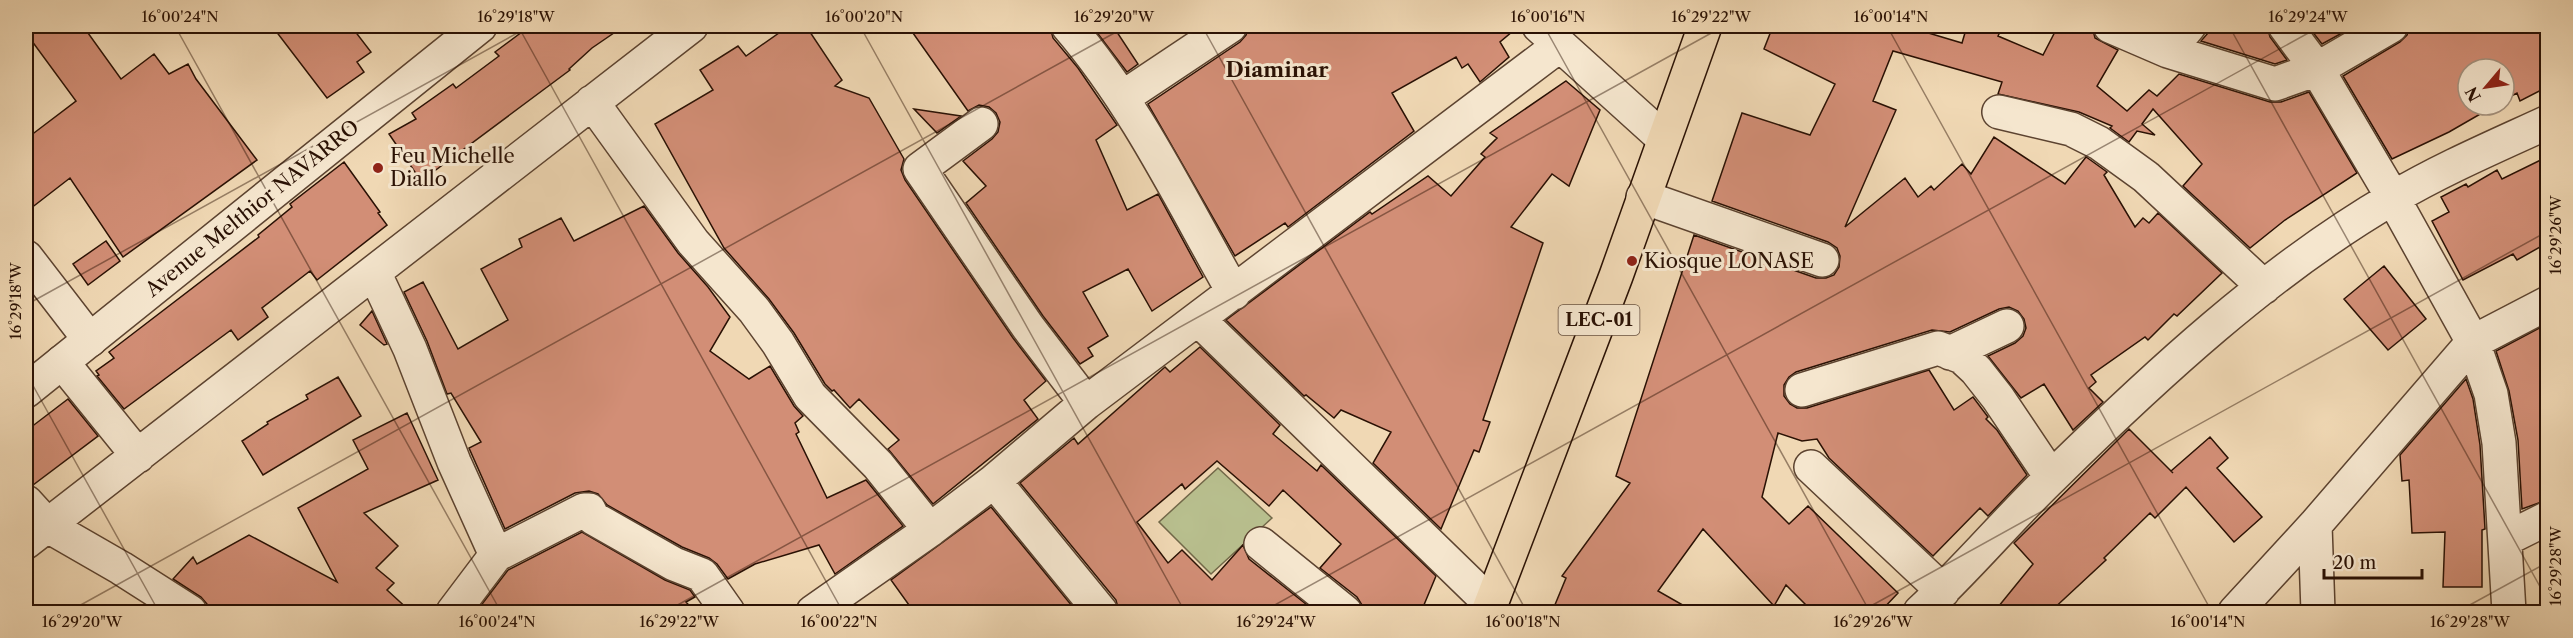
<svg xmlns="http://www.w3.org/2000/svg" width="2573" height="638" font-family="'Libre Caslon Text',serif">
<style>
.green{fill:#b8bf8e;stroke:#716849;stroke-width:1.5}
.building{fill:#d28e76;stroke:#2a1104;stroke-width:1.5}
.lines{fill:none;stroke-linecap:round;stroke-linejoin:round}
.minor-casing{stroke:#5c4330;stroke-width:36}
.tertiary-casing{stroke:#5c4330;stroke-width:36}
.trunk-casing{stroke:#2a1104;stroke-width:36}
.minor{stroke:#f5e6ce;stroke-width:33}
.tertiary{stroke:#f5e6ce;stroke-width:33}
.trunk{stroke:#f0d8b4;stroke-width:33}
.ticks{fill:none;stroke:#2a1104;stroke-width:1.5;stroke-opacity:0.45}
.poi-dot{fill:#8f2418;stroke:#f5e6ce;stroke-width:2}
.labels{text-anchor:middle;stroke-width:6;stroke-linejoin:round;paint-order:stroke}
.shield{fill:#f5e6ce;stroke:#675141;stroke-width:1.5}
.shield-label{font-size:18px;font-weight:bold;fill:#2a1104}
.poi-label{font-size:20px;fill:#2a1104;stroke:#f5e6ce;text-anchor:start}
.street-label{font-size:20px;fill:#2a1104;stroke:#f5e6ce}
.neighbourhood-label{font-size:21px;font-weight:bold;fill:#2a1104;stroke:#f5e6ce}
.neatline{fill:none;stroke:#2a1104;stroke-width:2}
.ticks-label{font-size:15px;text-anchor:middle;fill:#2a1104}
</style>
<rect width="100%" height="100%" fill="#f0d8b4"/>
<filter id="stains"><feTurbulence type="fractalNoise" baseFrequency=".00333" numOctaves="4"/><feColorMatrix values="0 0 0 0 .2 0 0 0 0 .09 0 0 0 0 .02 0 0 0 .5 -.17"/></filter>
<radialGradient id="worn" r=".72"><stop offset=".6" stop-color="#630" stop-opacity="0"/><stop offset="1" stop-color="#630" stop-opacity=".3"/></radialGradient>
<!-- green -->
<path class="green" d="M1218,468L1272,518L1211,574L1159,522Z"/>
<!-- building -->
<path class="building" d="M26,26H83L121,79L154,54L169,74L188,64L196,79L257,160L123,257L70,178L26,212V139L76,101L26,33Z
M272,26H351L371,52L357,62L364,72L327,98Z
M530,26H624L592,48L569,69L570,70L421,181L389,134L416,119L412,113L453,84L456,88L499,56L495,52Z
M789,26H806L842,80L835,86L869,98L904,159L901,170L905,180L1013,338L1046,381L1024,400L1038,419L933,504L888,449L899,440L859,399L850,408L834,390L832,391L825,384L794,333L769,299L724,248L655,124L713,90L700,70L738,46L746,56Z
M908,26H1050L1053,38L1078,68L1117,125L1096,140L1127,210L1158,194L1203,277L1152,311L1128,269L1083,292L1108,336L1088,348L1093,356L1080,364L1043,316L966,203L986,186L963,161L992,139L998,132L1000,122L996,113L989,107L979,105L968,111Z
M1092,26H1113L1138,64L1127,72Z
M1249,26H1519L1500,42L1509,57L1480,82L1468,64L1462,68L1456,57L1392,93L1414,131L1288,227L1285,223L1235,256L1148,104L1240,42L1246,35Z
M1773,26H1905L1962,43L1967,26H2003L1998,36L2043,55L2058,26H2092L2095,38L2118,50L2097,86L2127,111L2149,90L2157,96L2179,74L2270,102H2281L2309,92L2357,173L2285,220L2250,248L2183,186L2202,164L2153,109L2142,124L2155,135L2137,131L2129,142L2110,128L2112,126L2079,112L1998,94L2002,82L1893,51L1873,101L1896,110L1845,227L1905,178L1918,197L1931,186L1934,190L1962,164L1971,174L1994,137L2065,184L2086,157L2089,159L2107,172L2104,175L2135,227L2143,218L2149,223L2158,213L2222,273L2177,316L2174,314L2148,340L2145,337L2091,375L2096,382L2089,388L2103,402L2073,430L2044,384L2021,398L1988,356L2015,343L2023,336L2026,328L2024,319L2018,311L2009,307L1999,309L1950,332L1932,330L1796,372L1789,377L1784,385V396L1790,404L1797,408H1807L1929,370L1954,410L1973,397L1988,417L1986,419L1997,430L2027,475L1988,516L1980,508L1933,556L1829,458L1817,439L1802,441L1778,433L1762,497L1789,524L1808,506L1898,593L1880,612H1813L1786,585L1774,606L1703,529L1658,591L1695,612H1552L1566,578L1562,576L1630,483L1616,476L1694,235L1816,278H1826L1834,275L1839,267L1840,256L1837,248L1828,242L1712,201L1742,113L1810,135L1835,84L1764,49Z
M2214,26H2267L2270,37L2287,60L2275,64L2201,41Z
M2308,26H2355L2322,44Z
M2410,26H2547V87L2520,101L2517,93L2504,100V69H2468V105H2496L2449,132L2392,159L2343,76L2400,42L2407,35Z
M1566,81L1600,110L1569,186L1552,174L1511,227L1543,243L1483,420L1490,422L1479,452L1474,450L1441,529L1373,463L1391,432L1341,410L1334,418L1306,395L1304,396L1226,320L1370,212L1372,214L1428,176L1451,196L1485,157L1481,154L1497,138L1490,133Z
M914,109L961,116L937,133Z
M2547,157V243L2517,260L2513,254L2463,280L2432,221L2449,212L2441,197L2466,184L2468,187L2497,170L2502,179Z
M344,162L380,212L378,213L387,225L317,280L310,271L262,308L268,317L238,340L231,330L124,409L97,376L99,375L96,371L114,358L109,352L259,237L258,235L292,207L290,204Z
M644,206L678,253L708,287L730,317L710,351L749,379L770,366L794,406L803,416L795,423L799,432L796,434L827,498L866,480L903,526L835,574L819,545L755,564L728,579L717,564L709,558L682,547L607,505L598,494L589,491L575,493L505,529L469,448L481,442L451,393L447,394L427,341L404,292L423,282L458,349L508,320L481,269L522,247L519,239L561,218L574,241Z
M106,241L120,261L88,285L73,264Z
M2384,266L2426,319L2388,350L2344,299Z
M372,311L387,344L384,345L360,325Z
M2547,324V500L2522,509L2518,440L2509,391L2496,351Z
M1200,347L1280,425L1273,434L1317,471L1321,465L1436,576L1421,612H1363L1362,605L1357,597L1320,568L1341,544L1283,490L1269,506L1217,461L1185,489L1182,484L1137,522L1168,563L1182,550L1212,580L1243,545L1249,559L1316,612H1119L1116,600L1020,483L1074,438L1078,444L1165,367L1170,372Z
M338,377L361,416L263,475L242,441L268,424L267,422L308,399L306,395Z
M2466,379L2473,399L2480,445L2485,529L2482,530V587H2443L2445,532L2412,533L2409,480L2402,481L2400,455Z
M68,399L98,436L33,485L26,484V431Z
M407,413L438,480L364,513L398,546L376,568L394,583L387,590L411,612H209L207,604L201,597L173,579L193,557L197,564L249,535L337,582L298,508L368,469L353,440Z
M2129,429L2173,473L2171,471L2210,437L2228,458L2217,468L2262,517L2234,542L2186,487L2155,518L2150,513L2104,558L2106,560L2050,612H1994L2033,564L2014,543Z
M991,507L1077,612H914L891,580Z
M582,532L665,580L690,590L695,597L686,602L695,612H476L508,570Z"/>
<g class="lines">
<!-- minor casing -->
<g class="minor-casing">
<path id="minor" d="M1068,26C1136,105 1182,202 1234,293
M1539,26L1664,139
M2110,26L2168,51L2275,84L2317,69L2391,26
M2285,26L2317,69L2393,198L2473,342L2491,394L2499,443L2509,612
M2168,51L2189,26
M1122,98L1230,26
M592,102L693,242L754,310L778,343L810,396L878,465L930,530
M1999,112L2071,129L2099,143L2146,177L2264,287
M981,124L920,169L1028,327L1086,403
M1643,197L1822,260
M26,257L90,340
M374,272L410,349L454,462L496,555
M1198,319L1491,604
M1950,353L2007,326
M62,362L138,456
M1802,390L1938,348L1962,357L1976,370L1998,398L2051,477
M1811,467L1943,591
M994,481L1101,612
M26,502L48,526L121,568L190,612
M2315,525L2318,612
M2506,539L2548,518
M26,542L691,26
M1261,544L1345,612
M453,612L496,555L584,510H589L593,518L674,564L702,575L728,612
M813,612L930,530L994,481L1086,403L1560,45
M1920,612C1967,569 2007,520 2053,476C2155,376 2269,270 2393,198C2442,169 2496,146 2548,122
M2235,612L2315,525L2473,342L2548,303"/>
</g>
<!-- tertiary casing -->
<g class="tertiary-casing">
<path id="tertiary" d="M26,391L480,26"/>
</g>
<!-- trunk casing -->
<g class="trunk-casing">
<path id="trunk" d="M1488,612L1616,276L1705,26"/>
</g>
<!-- minor -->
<use href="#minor" class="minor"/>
<!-- tertiary -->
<use href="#tertiary" class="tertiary"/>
<!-- trunk -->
<use href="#trunk" class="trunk"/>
</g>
<!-- ticks -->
<path class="ticks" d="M175,26L501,612M518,26L843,612M860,26L1185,612M1202,26L1527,612M1544,26L1870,612M1887,26L2212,612M2229,26L2548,601M26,305L530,26M26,373L159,612M68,612L1127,26M665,612L1724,26M1262,612L2321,26M1860,612L2548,231M2457,612L2548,562"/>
<!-- markers -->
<g class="poi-dot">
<circle cx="378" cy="168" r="6"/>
<circle cx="1632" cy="261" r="6"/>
</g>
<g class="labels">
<!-- shield labels -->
<rect class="shield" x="1558.5" y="305" width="81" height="30" rx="4.5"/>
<g class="shield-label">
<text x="1599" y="326">LEC-01</text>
</g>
<!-- poi labels -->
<g class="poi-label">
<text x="390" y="163">Feu Michelle<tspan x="390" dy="23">Diallo</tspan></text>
<text x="1644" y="268">Kiosque LONASE</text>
</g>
<!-- street labels -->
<g class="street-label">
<text transform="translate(252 208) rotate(-39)" y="7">Avenue Melthior NAVARRO</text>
</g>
<!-- neighbourhood labels -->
<g class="neighbourhood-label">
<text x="1277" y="77">Diaminar</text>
</g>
</g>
<!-- margin -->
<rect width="2573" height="638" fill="none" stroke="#f0d8b4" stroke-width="66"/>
<!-- north arrow -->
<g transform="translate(2486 87) rotate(241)"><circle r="28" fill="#f5e6ce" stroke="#a4917d" stroke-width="1.5"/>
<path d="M0-4.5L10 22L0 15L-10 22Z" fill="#8f2418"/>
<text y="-9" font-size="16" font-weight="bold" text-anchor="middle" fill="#2a1104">N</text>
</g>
<!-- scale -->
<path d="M2324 569v9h98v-9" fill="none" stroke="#2a1104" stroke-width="3"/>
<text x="2333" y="569" font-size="18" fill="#2a1104" stroke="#f5e6ce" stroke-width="4.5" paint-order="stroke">20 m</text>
<rect x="33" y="33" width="2507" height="572" class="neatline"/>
<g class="ticks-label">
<text x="180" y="22">16°00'24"N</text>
<text x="516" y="22">16°29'18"W</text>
<text x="864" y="22">16°00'20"N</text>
<text x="1114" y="22">16°29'20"W</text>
<text x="1548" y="22">16°00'16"N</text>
<text x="1711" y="22">16°29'22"W</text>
<text x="1891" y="22">16°00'14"N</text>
<text x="2308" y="22">16°29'24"W</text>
<text transform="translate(2556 235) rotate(-90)" y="5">16°29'26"W</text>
<text transform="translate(16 301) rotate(-90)" y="5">16°29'18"W</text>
<text transform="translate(2556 566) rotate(-90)" y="5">16°29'28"W</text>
<text x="82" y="627">16°29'20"W</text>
<text x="497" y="627">16°00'24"N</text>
<text x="679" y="627">16°29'22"W</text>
<text x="839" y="627">16°00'22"N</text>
<text x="1276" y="627">16°29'24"W</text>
<text x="1523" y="627">16°00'18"N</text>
<text x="1873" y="627">16°29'26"W</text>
<text x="2208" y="627">16°00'14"N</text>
<text x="2470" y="627">16°29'28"W</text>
</g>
<rect width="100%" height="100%" filter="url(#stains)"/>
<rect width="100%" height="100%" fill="url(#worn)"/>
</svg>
